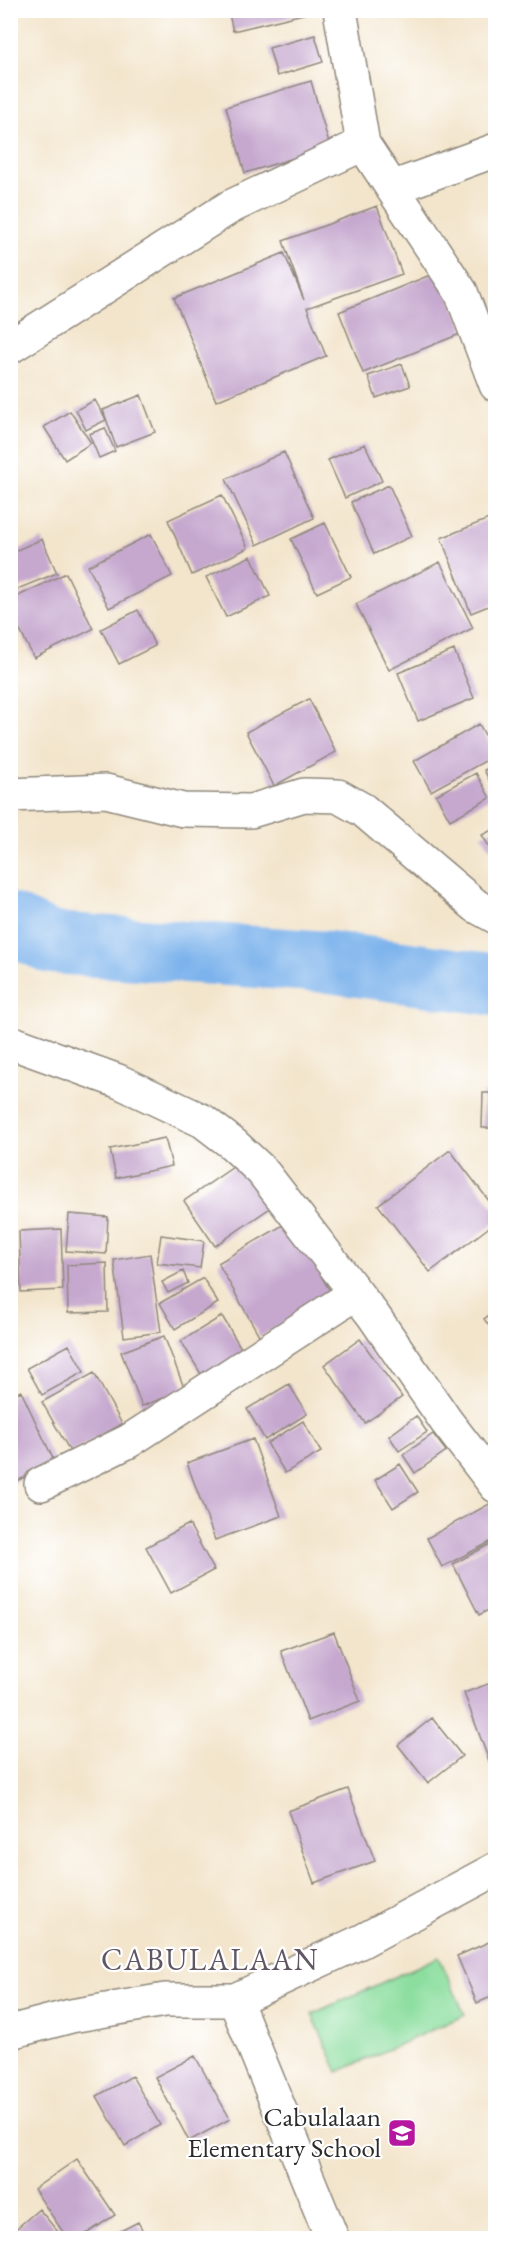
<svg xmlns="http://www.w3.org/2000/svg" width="506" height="2249" font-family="'EB Garamond',serif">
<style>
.green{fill:#8cde9f;stroke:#5c8465;stroke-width:1.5}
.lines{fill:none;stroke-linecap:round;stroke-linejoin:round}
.river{stroke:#7db3ec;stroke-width:62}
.building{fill:#c6a8cf}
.minor-casing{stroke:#8f887c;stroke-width:36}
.minor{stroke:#fff;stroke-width:33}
.labels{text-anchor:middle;stroke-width:4.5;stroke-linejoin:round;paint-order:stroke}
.poi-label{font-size:27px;fill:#2b2b2b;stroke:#fff;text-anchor:end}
.quarter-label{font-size:30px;letter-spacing:1.5px;fill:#615764;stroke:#fff}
</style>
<rect width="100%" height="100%" fill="#fff"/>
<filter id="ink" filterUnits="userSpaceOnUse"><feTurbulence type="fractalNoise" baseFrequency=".0167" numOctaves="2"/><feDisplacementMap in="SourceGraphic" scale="12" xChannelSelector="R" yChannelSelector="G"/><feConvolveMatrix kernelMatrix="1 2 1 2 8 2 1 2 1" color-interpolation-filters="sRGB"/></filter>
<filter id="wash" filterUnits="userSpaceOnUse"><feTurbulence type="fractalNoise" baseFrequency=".008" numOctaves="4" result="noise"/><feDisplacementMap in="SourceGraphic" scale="24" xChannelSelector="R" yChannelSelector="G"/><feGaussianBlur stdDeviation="1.35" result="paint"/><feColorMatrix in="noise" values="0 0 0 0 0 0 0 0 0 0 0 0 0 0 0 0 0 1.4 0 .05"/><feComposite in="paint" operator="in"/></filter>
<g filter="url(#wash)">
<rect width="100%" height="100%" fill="#f3e5cc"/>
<!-- green -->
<path class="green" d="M439,1957L465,2015L338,2072L312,2014Z"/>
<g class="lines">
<!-- river -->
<path class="river" d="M10,924L52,943L329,962L496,985"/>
</g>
<g id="blocks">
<!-- building -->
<path class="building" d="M228,10H316V11L233,31Z
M315,35L323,62L277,76L269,48Z
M311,81L330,147L245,173L226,107Z
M377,206L402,274L307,308L326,356L216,401L174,298L284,253L304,300L283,241Z
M440,271L465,332L363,373L339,312Z
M402,364L410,386L376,398L368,376Z
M141,395L155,432L116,447L103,410Z
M95,400L106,420L86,430L76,410Z
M70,411L91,443L65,460L44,427Z
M105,428L115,451L99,458L89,434Z
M365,444L382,481L345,498L328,460Z
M284,452L314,518L257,545L226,479Z
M389,485L412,536L374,554L351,502Z
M222,495L248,548L192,575L168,520Z
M496,516V603L471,613L441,538Z
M325,523L351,577L317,593L291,539Z
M151,534L172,576L109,608L88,566Z
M42,539L57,573L10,592V553Z
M251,556L270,596L226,617L206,577Z
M440,562L473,628L389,670L356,604Z
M66,573L93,629L34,658L10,611V600Z
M138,610L155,646L119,664L101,629Z
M454,650L474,698L418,721L398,673Z
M309,699L336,752L274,786L246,732Z
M479,724L496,755L431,791L414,761Z
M496,764V793L484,770Z
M476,773L490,798L450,820L436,795Z
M496,828V858L482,835Z
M483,1093H496V1128H482Z
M165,1138L172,1166L116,1178L110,1149Z
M450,1150L496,1210V1222L430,1272L378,1205Z
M239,1163L270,1208L215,1246L184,1201Z
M69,1214L108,1217L106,1254L66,1251Z
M290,1221L332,1295L260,1337L218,1263Z
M61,1229L63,1290L21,1292L19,1231Z
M161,1235L204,1241L200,1268L157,1263Z
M10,1246L17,1283L10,1284Z
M150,1254L161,1332L124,1337L114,1260Z
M107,1263L108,1312L68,1313L67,1265Z
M183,1271L188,1283L168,1293L162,1282Z
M203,1278L218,1303L175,1329L160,1303Z
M496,1310V1335L484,1319Z
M222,1316L245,1355L204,1379L181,1341Z
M164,1336L185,1390L142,1406L121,1352Z
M360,1339L402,1397L365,1423L324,1365Z
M69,1345L84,1372L42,1395L27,1368Z
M94,1373L122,1424L71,1453L42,1402Z
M289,1384L307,1414L265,1440L247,1409Z
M21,1391L55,1463L10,1484V1396Z
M416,1416L427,1432L399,1451L389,1436Z
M303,1421L321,1452L285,1473L267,1443Z
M433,1434L446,1451L415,1473L403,1455Z
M253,1439L281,1516L215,1540L187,1463Z
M400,1464L418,1492L393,1508L375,1480Z
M493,1502L496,1508V1539L442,1567L427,1538Z
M189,1524L214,1570L171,1593L146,1547Z
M494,1542L496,1606L479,1615L453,1564Z
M334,1632L360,1701L308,1721L281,1651Z
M496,1681V1777H495L464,1693Z
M432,1718L462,1756L428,1783L398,1745Z
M348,1789L375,1861L314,1883L288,1811Z
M496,1939V1995L477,2003L457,1956Z
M195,2056L230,2119L189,2141L155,2077Z
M132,2076L160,2125L125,2146L97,2096Z
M77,2159L115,2215L80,2238H67L34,2189Z
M39,2209L63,2238H16L11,2233Z
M138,2222L147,2238H107Z"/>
</g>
</g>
<g filter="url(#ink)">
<use href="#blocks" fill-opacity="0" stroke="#8f887c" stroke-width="1.5"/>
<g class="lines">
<!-- minor casing -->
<g class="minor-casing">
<path id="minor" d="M340,10L363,144L461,292L496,385
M392,188L496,150
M10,347L230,207L363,144
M10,795L106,791L183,810L251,811L304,795L338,796L363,810L476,906L496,917
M10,1042L118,1081L203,1121L233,1144L262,1171L373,1315L446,1421L496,1486
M41,1484L129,1441L356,1293
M10,2032L71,2016L165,2000H235
M332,2238L235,2000L362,1941L496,1869"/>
</g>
<!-- minor -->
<use href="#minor" class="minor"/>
</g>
</g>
<!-- icons -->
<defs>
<g id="school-square" transform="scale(1.5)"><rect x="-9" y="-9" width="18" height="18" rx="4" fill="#b5179e" stroke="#fff"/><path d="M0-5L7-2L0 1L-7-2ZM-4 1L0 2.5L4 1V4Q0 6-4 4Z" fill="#fff"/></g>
</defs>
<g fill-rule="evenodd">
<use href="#school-square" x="402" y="2133"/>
</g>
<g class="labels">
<!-- poi labels -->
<g class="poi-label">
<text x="381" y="2126">Cabulalaan<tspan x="381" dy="31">Elementary School</tspan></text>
</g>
<!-- quarter labels -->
<g class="quarter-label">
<text x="210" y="1970">CABULALAAN</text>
</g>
</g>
<!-- margin -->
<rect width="506" height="2249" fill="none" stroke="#fff" stroke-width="36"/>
</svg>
